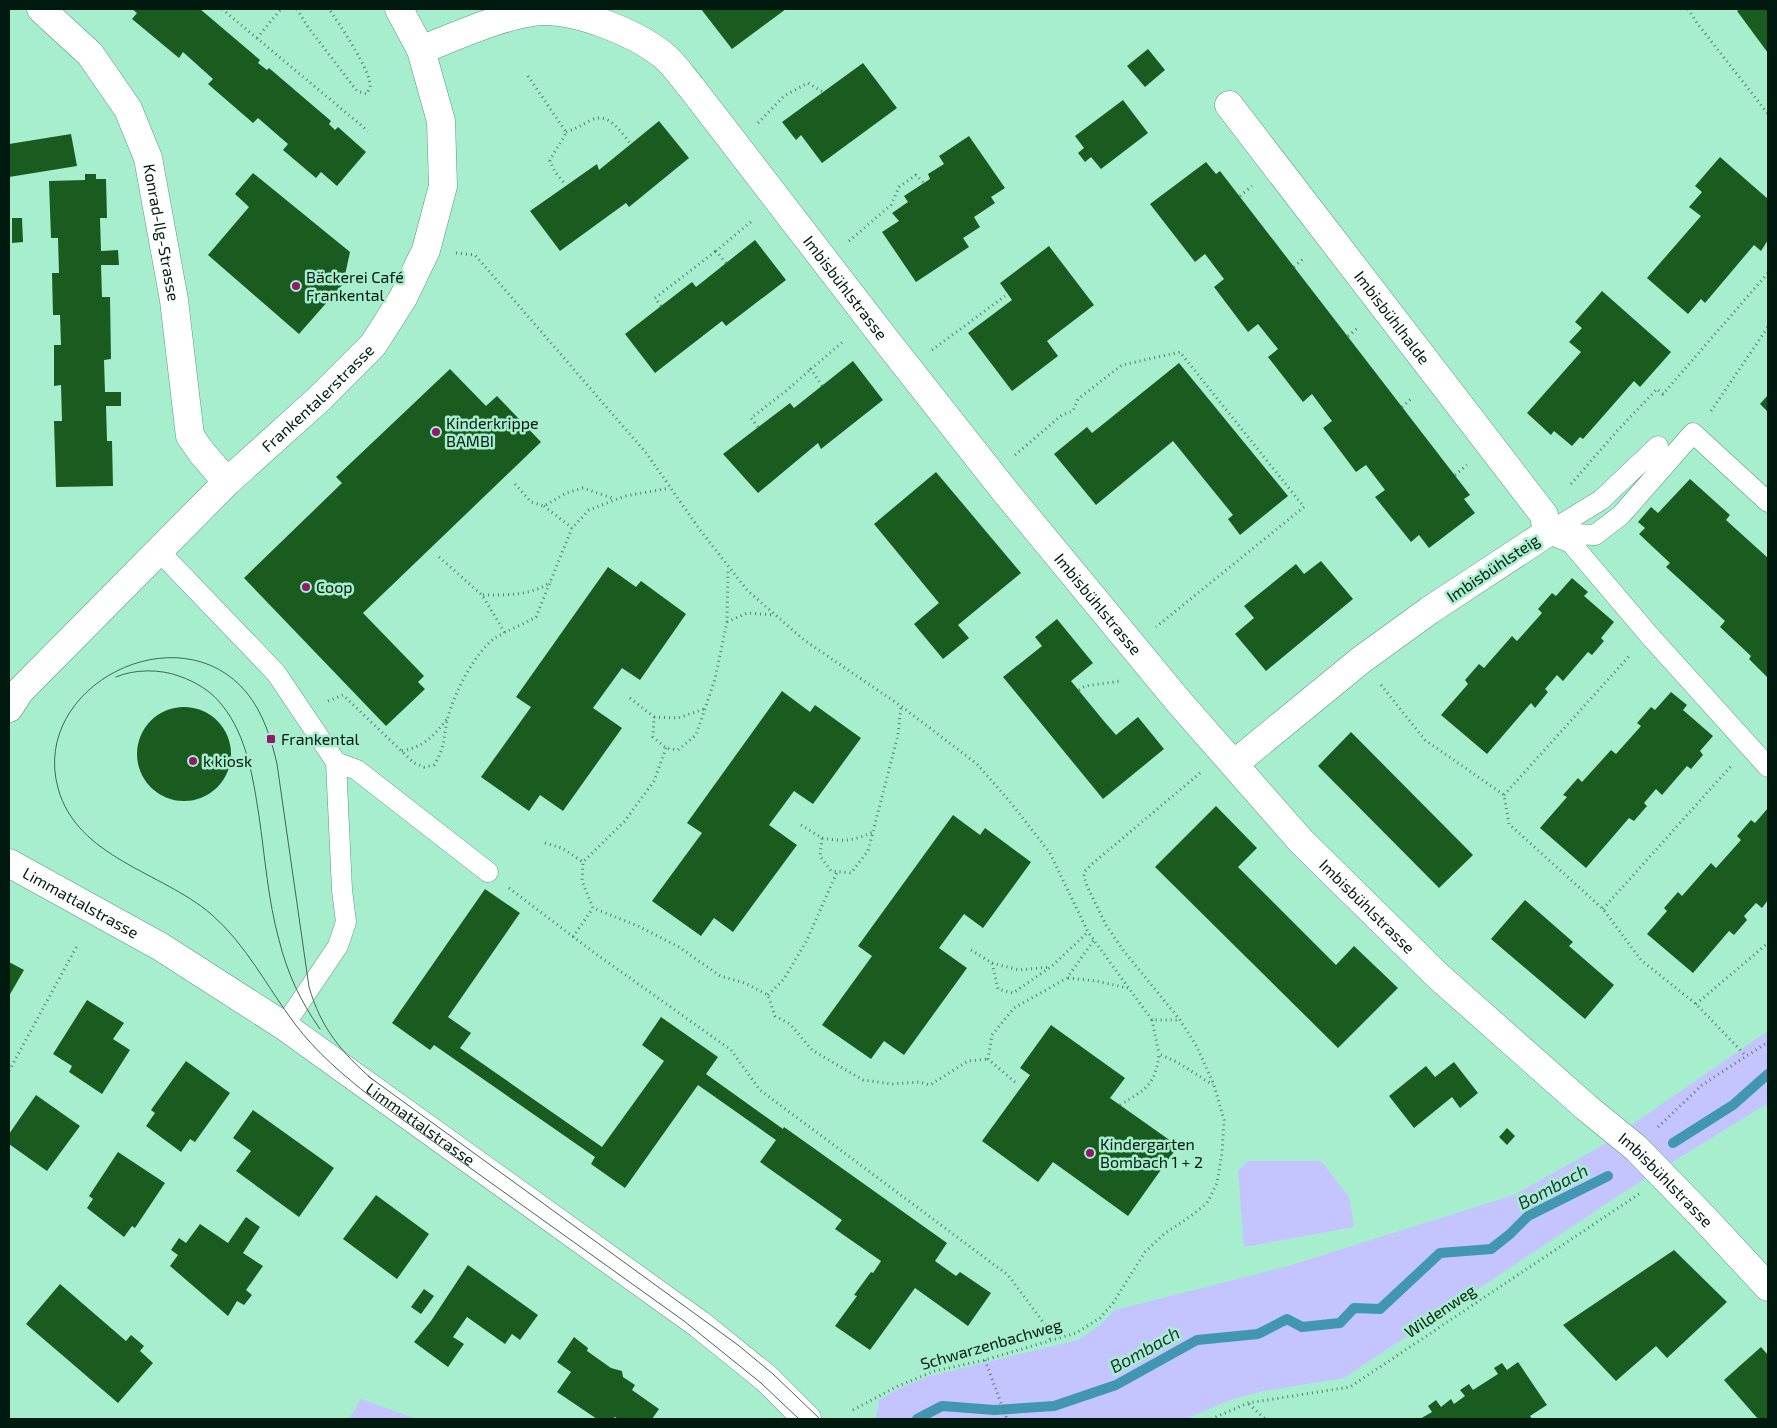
<svg xmlns="http://www.w3.org/2000/svg" width="1777" height="1428" font-family="'Exo 2',sans-serif">
<style>
.green{fill:#c4c4fe}
.lines{fill:none;stroke-linecap:round;stroke-linejoin:round}
.stream{stroke:#4297b0;stroke-width:10}
.building{fill:#1a5c20}
.lane-casing{stroke:#559b7d;stroke-width:21}
.street-casing{stroke:#559b7d;stroke-width:29}
.secondary-casing{stroke:#559b7d;stroke-width:29}
.path{stroke:#52826d;stroke-width:3;stroke-dasharray:1 4;stroke-linecap:butt}
.lane{stroke:#fff;stroke-width:20}
.street{stroke:#fff;stroke-width:28}
.secondary{stroke:#fff;stroke-width:28}
.tram{stroke:#3d6855;stroke-width:1}
.poi-dot{fill:#96166e;stroke:#a7eece;stroke-width:2}
.labels{text-anchor:middle;stroke-width:5;stroke-linejoin:round;paint-order:stroke}
.street-label{font-size:16px;fill:#001a0f;stroke:#a7eece}
.poi-label{font-size:16px;fill:#001a0f;stroke:#a7eece;text-anchor:start}
.water-label{font-size:18px;font-style:italic;fill:#203842;stroke:#a7eece}
</style>
<rect width="100%" height="100%" fill="#a7eece"/>
<!-- green -->
<path class="green" d="M1768,1031V1103L1624,1192L1344,1378L1263,1391L1230,1400L1186,1419H876L879,1400L902,1387L930,1376L1078,1340L1099,1326L1115,1310L1285,1267L1514,1195L1598,1148Z
M1248,1161H1321L1349,1197L1354,1227L1244,1247L1238,1171Z
M361,1399L417,1419H349Z"/>
<g class="lines">
<!-- stream -->
<path class="stream" d="M1673,1143L1733,1105L1768,1074
M917,1419L942,1406L995,1410L1054,1406L1116,1385L1197,1340L1258,1334L1287,1319L1302,1327L1340,1323L1354,1308L1380,1309L1440,1253L1491,1249L1510,1234L1528,1216L1608,1176"/>
</g>
<!-- building -->
<path class="building" d="M132,9H200L260,60L258,63L267,70L269,68L331,121L329,124L335,130L338,127L366,152L337,186L321,172L316,178L283,150L288,144L258,118L253,123L208,84L213,79L183,52L179,58L132,19L137,13Z
M701,9H786L732,49Z
M1740,9H1768V53L1737,11Z
M1148,49L1165,70L1145,87L1127,66Z
M863,63L897,108L822,163L801,135L796,140L782,122Z
M1123,100L1148,133L1101,169L1091,157L1085,162L1078,153L1084,148L1075,136Z
M659,121L689,158L629,207L626,203L560,251L530,211L597,164L599,170Z
M71,134L77,166L9,177V144Z
M969,136L1005,188L991,197L995,203L974,217L980,227L963,238L969,247L916,282L882,232L899,221L892,213L908,202L904,196L930,179L928,174L944,164L939,156Z
M1720,157L1768,199V240L1761,251L1754,245L1705,303L1701,299L1688,314L1647,278L1701,216L1689,207L1702,192L1695,186Z
M1206,162L1216,174L1220,171L1470,495L1464,499L1475,513L1429,548L1419,535L1411,542L1375,497L1385,490L1366,465L1356,472L1323,428L1332,421L1312,394L1303,402L1268,357L1278,349L1258,324L1248,332L1214,287L1224,279L1205,254L1195,262L1150,204Z
M253,173L350,252L343,284L299,334L208,255L249,207L235,194Z
M85,174H96V179H106L107,218H100L101,251L118,250L119,265H101L102,297H110L111,359L104,360L105,392H121V406H106L107,441H112L113,486L56,487L54,421H62L61,385L54,386V345H61L60,315H53L52,273H59L58,238H51L49,181L85,180Z
M12,218H22L23,242L12,243Z
M755,240L786,280L726,326L722,321L655,373L625,334L692,282L696,287Z
M1049,246L1094,305L1047,341L1058,356L1012,391L968,333L1012,300L1000,283Z
M1602,291L1671,352L1640,387L1634,381L1583,439L1580,437L1572,446L1554,431L1551,435L1527,413L1581,352L1569,342L1582,328L1575,322Z
M853,361L883,400L821,449L818,443L758,493L723,454L790,403L794,408Z
M1179,363L1288,496L1240,535L1228,519L1233,515L1173,441L1096,505L1054,454L1087,427L1092,433Z
M450,369L486,406L497,396L541,442L363,613L424,676L418,682L425,689L386,726L244,578L342,483L336,477Z
M1768,395V412L1760,404Z
M936,472L1021,573L958,625L969,638L943,659L914,624L939,603L874,524Z
M1690,479L1730,515L1726,520L1768,558V678L1749,659L1751,656L1720,627L1725,621L1666,567L1670,563L1639,534L1645,528L1638,522L1651,507L1658,513Z
M1321,561L1353,599L1266,671L1235,634L1254,618L1244,606L1296,564L1304,574Z
M608,567L636,587L641,581L686,614L640,680L622,668L593,708L622,728L563,811L540,795L529,811L481,777L531,707L516,697Z
M1572,578L1588,592L1584,596L1614,622L1601,638L1604,641L1592,655L1588,652L1563,681L1557,675L1545,689L1548,692L1535,708L1531,703L1487,754L1441,715L1468,684L1465,680L1479,664L1484,668L1512,636L1517,641L1542,613L1538,609L1552,593L1556,596Z
M1057,619L1093,663L1071,681L1103,720L1116,735L1138,717L1164,749L1103,799L1003,677L1042,646L1035,637Z
M782,691L810,712L815,705L861,738L813,804L794,791L769,825L797,845L733,932L714,918L701,936L652,901L702,833L687,823Z
M1671,692L1687,705L1683,710L1713,736L1700,751L1703,755L1691,769L1687,766L1662,795L1656,789L1644,803L1647,806L1634,821L1629,818L1586,868L1540,828L1567,797L1563,795L1578,778L1582,782L1611,750L1616,754L1641,726L1637,723L1651,707L1655,710Z
M137 754a47 47 0 1 1 94 0a47 47 0 1 1-94 0Z
M1351,732L1473,855L1439,888L1318,766Z
M1216,806L1257,848L1238,867L1336,965L1354,946L1398,988L1338,1048L1155,867Z
M1768,808V900L1762,908L1756,903L1744,916L1747,920L1734,935L1729,931L1693,973L1647,934L1667,911L1664,908L1678,892L1682,896L1711,863L1716,868L1741,840L1737,836L1751,820L1755,823Z
M953,815L980,835L985,828L1031,862L983,928L964,914L939,948L967,968L904,1055L884,1041L871,1059L822,1025L872,956L858,946Z
M485,889L520,913L448,1017L471,1033L460,1048L602,1147L664,1061L642,1045L661,1017L718,1057L706,1074L783,1129L784,1127L947,1243L935,1261L956,1276L960,1272L991,1293L968,1326L915,1288L870,1350L835,1326L857,1296L854,1295L871,1272L873,1273L881,1261L835,1229L842,1220L760,1162L776,1140L698,1085L625,1188L591,1164L595,1157L434,1045L430,1050L392,1023Z
M1525,900L1573,942L1569,946L1614,985L1585,1019L1491,939Z
M9,962L24,970L9,996Z
M87,1000L124,1023L113,1039L130,1050L102,1094L69,1072L72,1066L53,1054Z
M1051,1025L1125,1078L1110,1098L1178,1146L1128,1216L1053,1162L1038,1182L982,1141L1030,1075L1020,1068Z
M186,1061L230,1093L195,1142L190,1139L181,1152L146,1126L155,1113L151,1110Z
M1454,1062L1478,1093L1460,1108L1452,1097L1414,1128L1389,1096L1426,1066L1435,1077Z
M36,1095L80,1126L47,1171L9,1144V1134Z
M253,1110L334,1168L299,1217L236,1171L251,1151L233,1138Z
M1507,1128L1515,1136L1507,1145L1499,1137Z
M118,1152L165,1183L135,1228L132,1226L124,1237L87,1208L93,1199L89,1196Z
M376,1195L429,1234L397,1279L343,1239Z
M246,1217L260,1227L243,1253L263,1266L246,1290L252,1295L244,1305L237,1301L228,1316L170,1266L178,1255L171,1250L179,1238L186,1243L200,1224L228,1243Z
M1674,1250L1727,1302L1667,1358L1656,1346L1616,1381L1563,1325Z
M468,1265L538,1315L520,1340L512,1334L505,1344L467,1317L453,1337L464,1344L448,1367L414,1342L431,1321Z
M60,1284L126,1341L131,1335L144,1346L140,1351L153,1363L118,1403L26,1324Z
M424,1289L434,1296L421,1314L411,1307Z
M574,1337L588,1348L587,1351L611,1368L622,1371L623,1377L635,1385L632,1390L659,1409L652,1419H618L615,1417L612,1419H597L557,1392L571,1372L557,1362Z
M1761,1347L1768,1355V1419H1758L1724,1380Z
M1518,1362L1547,1405L1530,1416L1532,1419H1420L1432,1412L1428,1406L1436,1400L1441,1407L1451,1399L1454,1404L1465,1396L1460,1390L1469,1384L1473,1390L1498,1374L1494,1368L1502,1363L1507,1370Z"/>
<g class="lines">
<!-- lane casing -->
<g class="lane-casing">
<path id="lane" d="M1547,533L1571,543L1649,635L1768,767
M1547,533L1601,500L1658,446
M1556,533L1595,535L1621,515L1693,433L1768,502
M158,550L276,673L336,762L342,890L346,922L338,946L284,1026
M336,762L357,770L488,872"/>
</g>
<!-- street casing -->
<g class="street-casing">
<g id="street">
<path id="s1" d="M41,9L90,54L128,109L148,158L174,300L190,436L202,453L227,482"/>
<path id="s2" d="M421,50C454,37 507,13 541,11C578,10 634,32 663,55C673,63 682,76 691,87L885,339L1004,490L1179,702L1301,841L1438,976L1587,1108L1636,1148L1704,1218L1768,1287"/>
<path id="s3" d="M1229,105L1544,515L1547,533L1430,610L1361,660L1234,764"/>
</g>
</g>
<!-- secondary casing -->
<g class="secondary-casing">
<g id="secondary">
<path id="s4" d="M9,708L20,691L227,482L319,399L373,345L403,298L426,250L443,186L441,121L421,50L399,9"/>
<path id="s5" d="M9,863L161,947L284,1026L699,1324L766,1378L807,1419"/>
</g>
</g>
<!-- path -->
<path class="path" d="M222,9L368,131
M297,9L308,27L357,91L367,94C367,94 370,87 370,87C372,72 338,22 329,9
M1688,9L1697,23L1768,114
M257,38L281,9
M528,76L566,132C562,143 554,150 550,161L555,172L566,185
M758,123L784,96L808,83L823,92
M566,132C575,129 582,125 591,120C609,111 621,133 631,144
M1240,196L1252,186
M849,241L891,205L899,187L916,175L924,183
M456,253L475,255L647,454L700,530L747,590L804,640L901,706L977,764L1011,803L1050,853L1088,932L1152,1020H1180
M726,263L716,251L753,220
M1294,267L1305,257
M661,306L655,298L716,251
M1348,336L1359,327
M932,350L1005,296
M822,386L811,369L845,340
M1402,407L1413,397
M1711,411L1768,327
M758,427L751,418L786,391L811,369
M1015,455L1062,415L1073,411L1078,399L1122,365L1180,352L1304,507L1156,627
M1455,475L1467,465
M515,484L531,502L544,506L566,493L583,488L615,499
M1571,484L1617,431L1657,389L1663,394L1768,273
M544,506L572,528
M439,557L482,595L505,633
M483,595C507,595 530,596 551,582
M727,622L747,613L775,615
M1381,685L1425,740L1504,795L1509,824L1603,909L1641,960L1696,1004L1746,1056
M1079,690L1085,686L1121,681
M630,698L654,717L653,737L666,748L678,750L696,735L715,679L727,622L728,568
M328,701L343,695L414,763L424,767L434,765C446,746 443,737 448,717C454,694 475,652 495,638C506,631 524,624 536,617L572,528L589,510L625,496L670,488
M654,717L678,718L704,709
M666,748L654,781L624,822L583,862L582,881L593,908L638,926L679,947L720,976L745,983L768,995L775,1016L790,1024L812,1050L863,1080L892,1084L919,1082L930,1085L968,1061L988,1059
M402,751C426,746 433,736 448,718
M1504,795L1631,654
M801,825L822,838L820,856L831,871L851,873L868,851L898,735L901,706
M822,838C844,842 853,841 873,832
M545,843L562,848L583,862
M509,888L592,951L731,1050L760,1090L1008,1275L1046,1326L1050,1340
M1603,909L1731,766
M573,937L593,908
M971,950L992,963L998,989L1013,993L1052,966L1088,932
M992,963L1019,970L1050,967
M1068,978L1096,981L1128,988
M768,995L784,979L807,940L837,872
M1696,1004L1768,943
M1152,1020L1159,1054
M9,1071L78,944
M1015,1082L988,1059L992,1035L1014,1008L1067,978L1094,940
M1120,1105C1146,1089 1155,1086 1159,1054L1177,1062L1213,1085
M1658,1127L1702,1085L1768,1042
M985,1360L1007,1419
M1249,1404L1265,1419
M853,1410L898,1386L935,1371L985,1360L1076,1333L1100,1318L1113,1303L1145,1252L1164,1234L1191,1216L1207,1203L1217,1183L1222,1153L1224,1120L1214,1085L1197,1047L1180,1020L1123,950L1106,925L1087,886L1084,876L1085,871L1092,864L1200,773
M1211,1419L1248,1403L1350,1387L1639,1194"/>
<!-- lane -->
<use href="#lane" class="lane"/>
<!-- street -->
<use href="#street" class="street"/>
<!-- secondary -->
<use href="#secondary" class="secondary"/>
<!-- tram -->
<path class="tram" d="M116,677C134,669 160,669 179,676C196,682 211,691 222,705C247,736 253,778 259,816C265,857 268,900 279,940C287,972 300,1001 320,1029
M368,1076L738,1345L773,1374L820,1419
M373,1080C341,1052 321,1028 309,987L277,764C271,738 263,713 247,693C179,610 30,686 58,788C77,858 162,872 211,914C246,944 267,987 295,1024C316,1052 343,1075 371,1097L684,1321L761,1383L799,1419"/>
</g>
<!-- markers -->
<g class="poi-dot">
<circle cx="296" cy="286" r="5"/>
<circle cx="436" cy="432" r="5"/>
<circle cx="306" cy="587" r="5"/>
<rect x="266" y="734" width="10" height="10" rx="2.5"/>
<circle cx="193" cy="761" r="5"/>
<circle cx="1090" cy="1153" r="5"/>
</g>
<g class="labels">
<!-- street labels -->
<g class="street-label">
<text dy="6" stroke="none"><textPath href="#s1" startOffset="262">Konrad-Ilg-Strasse</textPath></text>
<text dy="6" stroke="none"><textPath href="#s2" startOffset="554">Imbisbühlstrasse</textPath></text>
<text dy="6" stroke="none"><textPath href="#s3" startOffset="268">Imbisbühlhalde</textPath></text>
<text dy="6" stroke="none"><textPath href="#s4" startOffset="438">Frankentalerstrasse</textPath></text>
<text transform="translate(1493 568) rotate(-34)" y="6">Imbisbühlsteig</text>
<text dy="6" stroke="none"><textPath href="#s2" startOffset="959">Imbisbühlstrasse</textPath></text>
<text dy="6" stroke="none"><textPath href="#s5" startOffset="82">Limmattalstrasse</textPath></text>
<text dy="6" stroke="none"><textPath href="#s2" startOffset="1364">Imbisbühlstrasse</textPath></text>
<text dy="6" stroke="none"><textPath href="#s5" startOffset="488">Limmattalstrasse</textPath></text>
<text dy="6" stroke="none"><textPath href="#s2" startOffset="1769">Imbisbühlstrasse</textPath></text>
<text transform="translate(1440 1311) rotate(-34)" y="6">Wildenweg</text>
<text transform="translate(991 1344) rotate(-16)" y="6">Schwarzenbachweg</text>
</g>
<!-- poi labels -->
<g class="poi-label">
<text x="306" y="283">Bäckerei Café<tspan x="306" dy="18">Frankental</tspan></text>
<text x="446" y="429">Kinderkrippe<tspan x="446" dy="18">BAMBI</tspan></text>
<text x="316" y="593">Coop</text>
<text x="281" y="745">Frankental</text>
<text x="203" y="767">k kiosk</text>
<text x="1100" y="1150">Kindergarten<tspan x="1100" dy="18">Bombach 1 + 2</tspan></text>
</g>
<!-- water labels -->
<g class="water-label">
<text transform="translate(1553 1187) rotate(-28)" y="6">Bombach</text>
<text transform="translate(1145 1350) rotate(-29)" y="6">Bombach</text>
</g>
</g>
<!-- border -->
<rect width="1777" height="1428" fill="none" stroke="#001a0f" stroke-width="20"/>
</svg>
